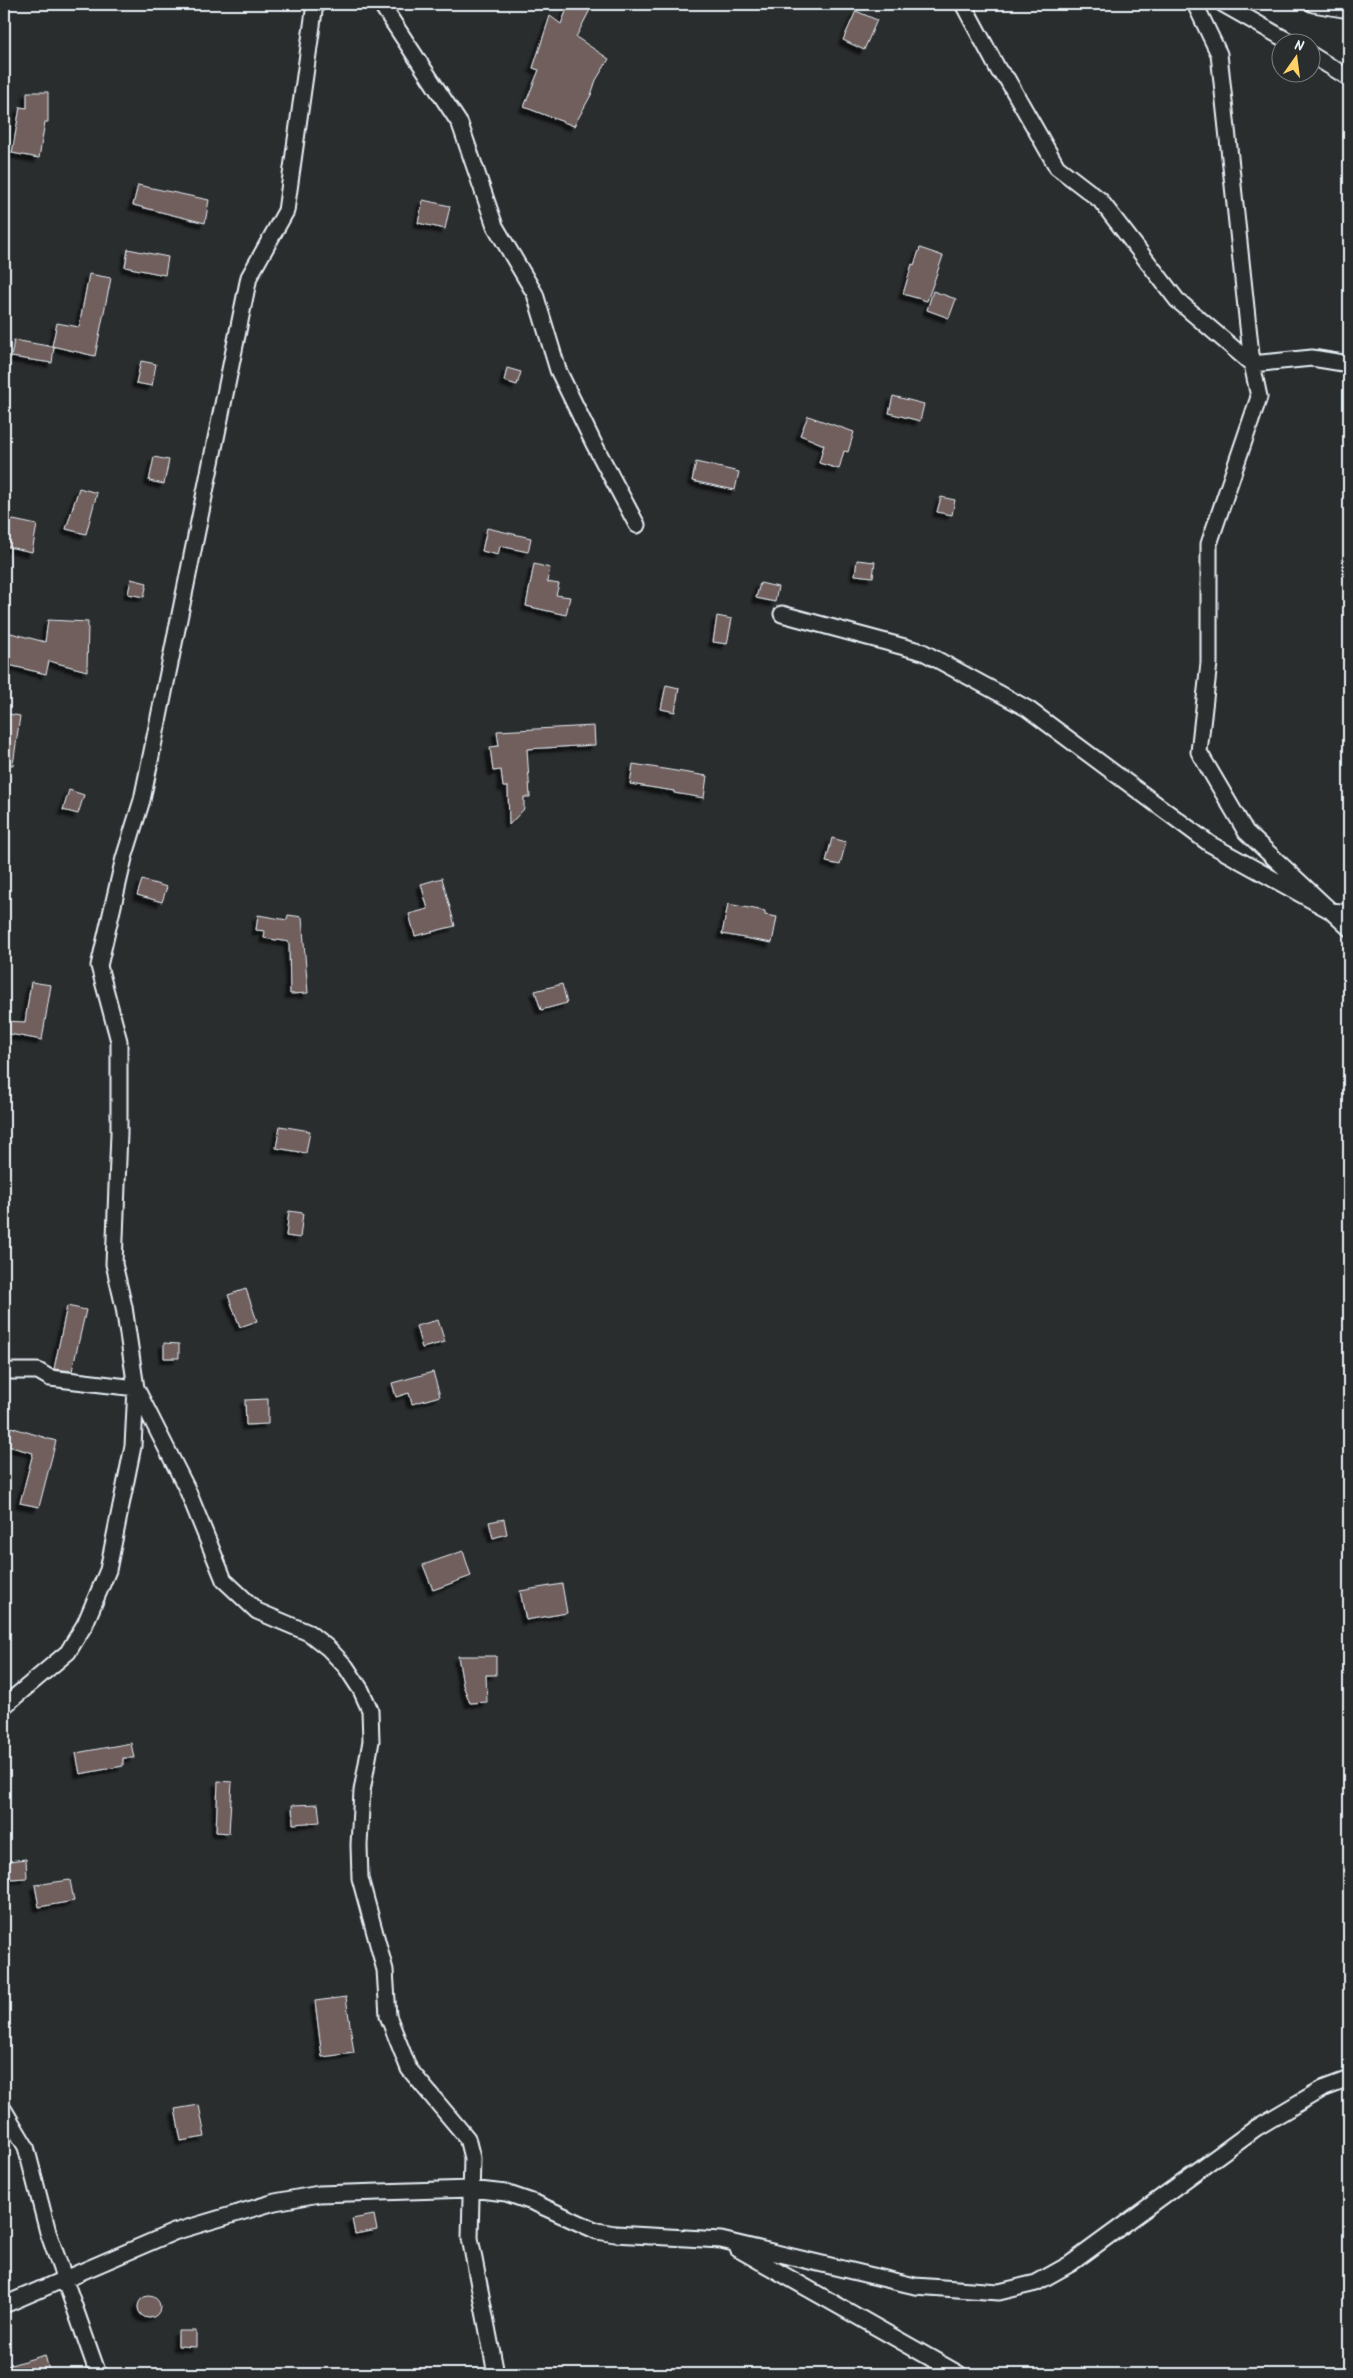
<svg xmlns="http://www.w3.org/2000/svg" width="1353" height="2378" font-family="Kalam,sans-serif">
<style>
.building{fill:#705e5d;stroke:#e8f1f8;filter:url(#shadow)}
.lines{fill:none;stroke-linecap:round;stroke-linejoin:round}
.street-casing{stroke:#e8f1f8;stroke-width:19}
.street{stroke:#2a2d2e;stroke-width:15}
</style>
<defs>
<filter id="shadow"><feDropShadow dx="-4.5" dy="4.5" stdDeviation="1" flood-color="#0009"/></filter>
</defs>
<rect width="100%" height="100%" fill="#2a2d2e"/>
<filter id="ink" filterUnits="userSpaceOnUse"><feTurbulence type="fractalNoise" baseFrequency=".02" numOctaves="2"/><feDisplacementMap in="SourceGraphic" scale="10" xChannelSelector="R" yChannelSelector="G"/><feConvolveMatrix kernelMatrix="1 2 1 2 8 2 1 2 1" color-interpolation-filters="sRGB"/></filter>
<g filter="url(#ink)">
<!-- building -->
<path class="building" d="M569,4H593L576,37L609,59L596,80L591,95L574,126L524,107L539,70L533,68L550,16L561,24Z
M856,11L877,20L864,50L843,40Z
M27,92H48V122H45L39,158L12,153L20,107L27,108Z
M138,185L209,200L205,223L133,205Z
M423,200L450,206L445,229L418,223Z
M920,248L943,256L927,301L903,294L912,264L914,265Z
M128,249L168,257L165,275L125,267Z
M89,274L111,278L95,356L52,346L57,323L79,327Z
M933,291L956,299L949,318L927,310Z
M14,340L54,347L52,363L11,357Z
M141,361L156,364L152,386L136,383Z
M507,368L521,372L517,385L504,381Z
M893,396L924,404L920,421L889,413Z
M808,416L854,432L848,452L844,451L839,469L819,463L824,445L800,435Z
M154,457L169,460L164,484L149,481Z
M696,462L739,472L735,490L692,481Z
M79,488L97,493L86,534L66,529Z
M941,497L955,500L952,515L937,512Z
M4,518L37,525L32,552L4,546Z
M487,528L531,538L528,552L500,546L498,555L482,551Z
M857,560L875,562L873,577L855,575Z
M534,564L550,568L547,582L559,584L556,595L570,597L566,615L526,606Z
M131,579L147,583L144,597L128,594Z
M760,583L778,587L775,602L756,598Z
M717,616L732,619L727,644L713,642Z
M48,620L88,622L87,671L49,661L46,674L4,664V646L7,632L45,642Z
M666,685L679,688L675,712L661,709Z
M4,713L20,716L13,765L4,764Z
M594,726L595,745L527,749L530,797H524V809L509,825L508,787H503L501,770L493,771L490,747L499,746L497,731Z
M633,764L707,776L704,798L674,793V791L630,784Z
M69,790L84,795L78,814L63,810Z
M832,838L846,842L840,865L826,862Z
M442,878L455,926L415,936L409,914L428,909L421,884Z
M142,880L167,887L162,902L137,895Z
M728,904L765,911V915L777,917L772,943L722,934Z
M258,915L287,920L288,915L302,917L308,993L290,994L289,942L264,938L265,931L256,930Z
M31,982L51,985L42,1040L4,1033V1021L25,1022Z
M562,984L567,1003L541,1010L535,991Z
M280,1126L310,1131L306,1153L276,1148Z
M289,1211L303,1213L300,1238L286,1236Z
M246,1289L257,1321L240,1327L228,1295Z
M67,1306L86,1310L72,1371L54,1369Z
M438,1320L445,1342L422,1348L416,1326Z
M164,1343L179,1344V1358H164Z
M433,1372L440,1396L412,1404L409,1393L396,1397L392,1383Z
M268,1399V1424L246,1425L245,1400Z
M4,1425L56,1441L39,1507L20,1503L33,1453L4,1445Z
M504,1519L507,1534L493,1538L489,1522Z
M463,1551L471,1576L433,1590L423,1565Z
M562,1584L567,1613L526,1620L520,1591Z
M458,1656H496V1675H486L487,1702L470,1703L463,1685Z
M131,1743L134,1758H123V1766L80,1774L76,1753Z
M218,1781L232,1782L229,1833L216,1832Z
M318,1804L320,1822L293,1824L292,1805Z
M26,1859L27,1878L10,1879L8,1861Z
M70,1880L74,1901L39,1907L35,1885Z
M346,1997L354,2053L322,2057L315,2001Z
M199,2105L205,2137L181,2141L175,2109Z
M374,2215L377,2230L355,2234L352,2219Z
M138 2307a11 11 0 1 1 22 0a11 11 0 1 1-22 0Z
M178,2331H196V2347L178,2346Z
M45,2355L50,2374H4V2367Z"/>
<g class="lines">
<!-- street casing -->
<g class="street-casing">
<path id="street" d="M381,4L460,124L495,226L535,294L558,370L594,444L637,525
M963,4L999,71L1007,79L1057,167L1100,200L1177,300L1252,364L1259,397L1209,544V663L1199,752L1246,832L1349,928
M1195,4L1219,54L1252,364L1312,358L1349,364
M1223,4L1290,42
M1313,4L1349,10
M1310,54L1349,78
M782,614L923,652L1028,709L1210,844L1331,911L1349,913
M4,1371H38L50,1378L136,1388L187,1489L224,1580L257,1611L309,1633L328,1648L346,1667L361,1690L370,1710L371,1741L362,1791L359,1845L360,1878L385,1970L388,2016L409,2069L467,2138L472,2158L470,2238L496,2374
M4,1706L68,1652L85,1624L108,1570L133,1446L136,1388L124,1307L114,1264L119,1133V1041L99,966L124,858L142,800L249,277L286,211L315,4
M4,2110L26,2147L48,2232L98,2374
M738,2249L959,2374
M4,2305L174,2232L275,2202L319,2194L470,2189L506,2193L535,2203L597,2231L615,2234L721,2240L915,2286L999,2292L1036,2283L1070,2264L1256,2128L1322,2089L1349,2079"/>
</g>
<!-- street -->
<use href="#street" class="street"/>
</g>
</g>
<!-- margin -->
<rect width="1353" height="2378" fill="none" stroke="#2a2d2e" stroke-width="20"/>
<rect x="10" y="10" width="1333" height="2358" fill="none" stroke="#e8f1f8" stroke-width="2" filter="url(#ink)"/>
<!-- north arrow -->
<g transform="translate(1296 58) rotate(14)"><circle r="24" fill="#2a2d2e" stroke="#767b7f"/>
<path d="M0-4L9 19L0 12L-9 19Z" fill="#ffd166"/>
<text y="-8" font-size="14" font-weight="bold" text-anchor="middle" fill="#e8f1f8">N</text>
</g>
</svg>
